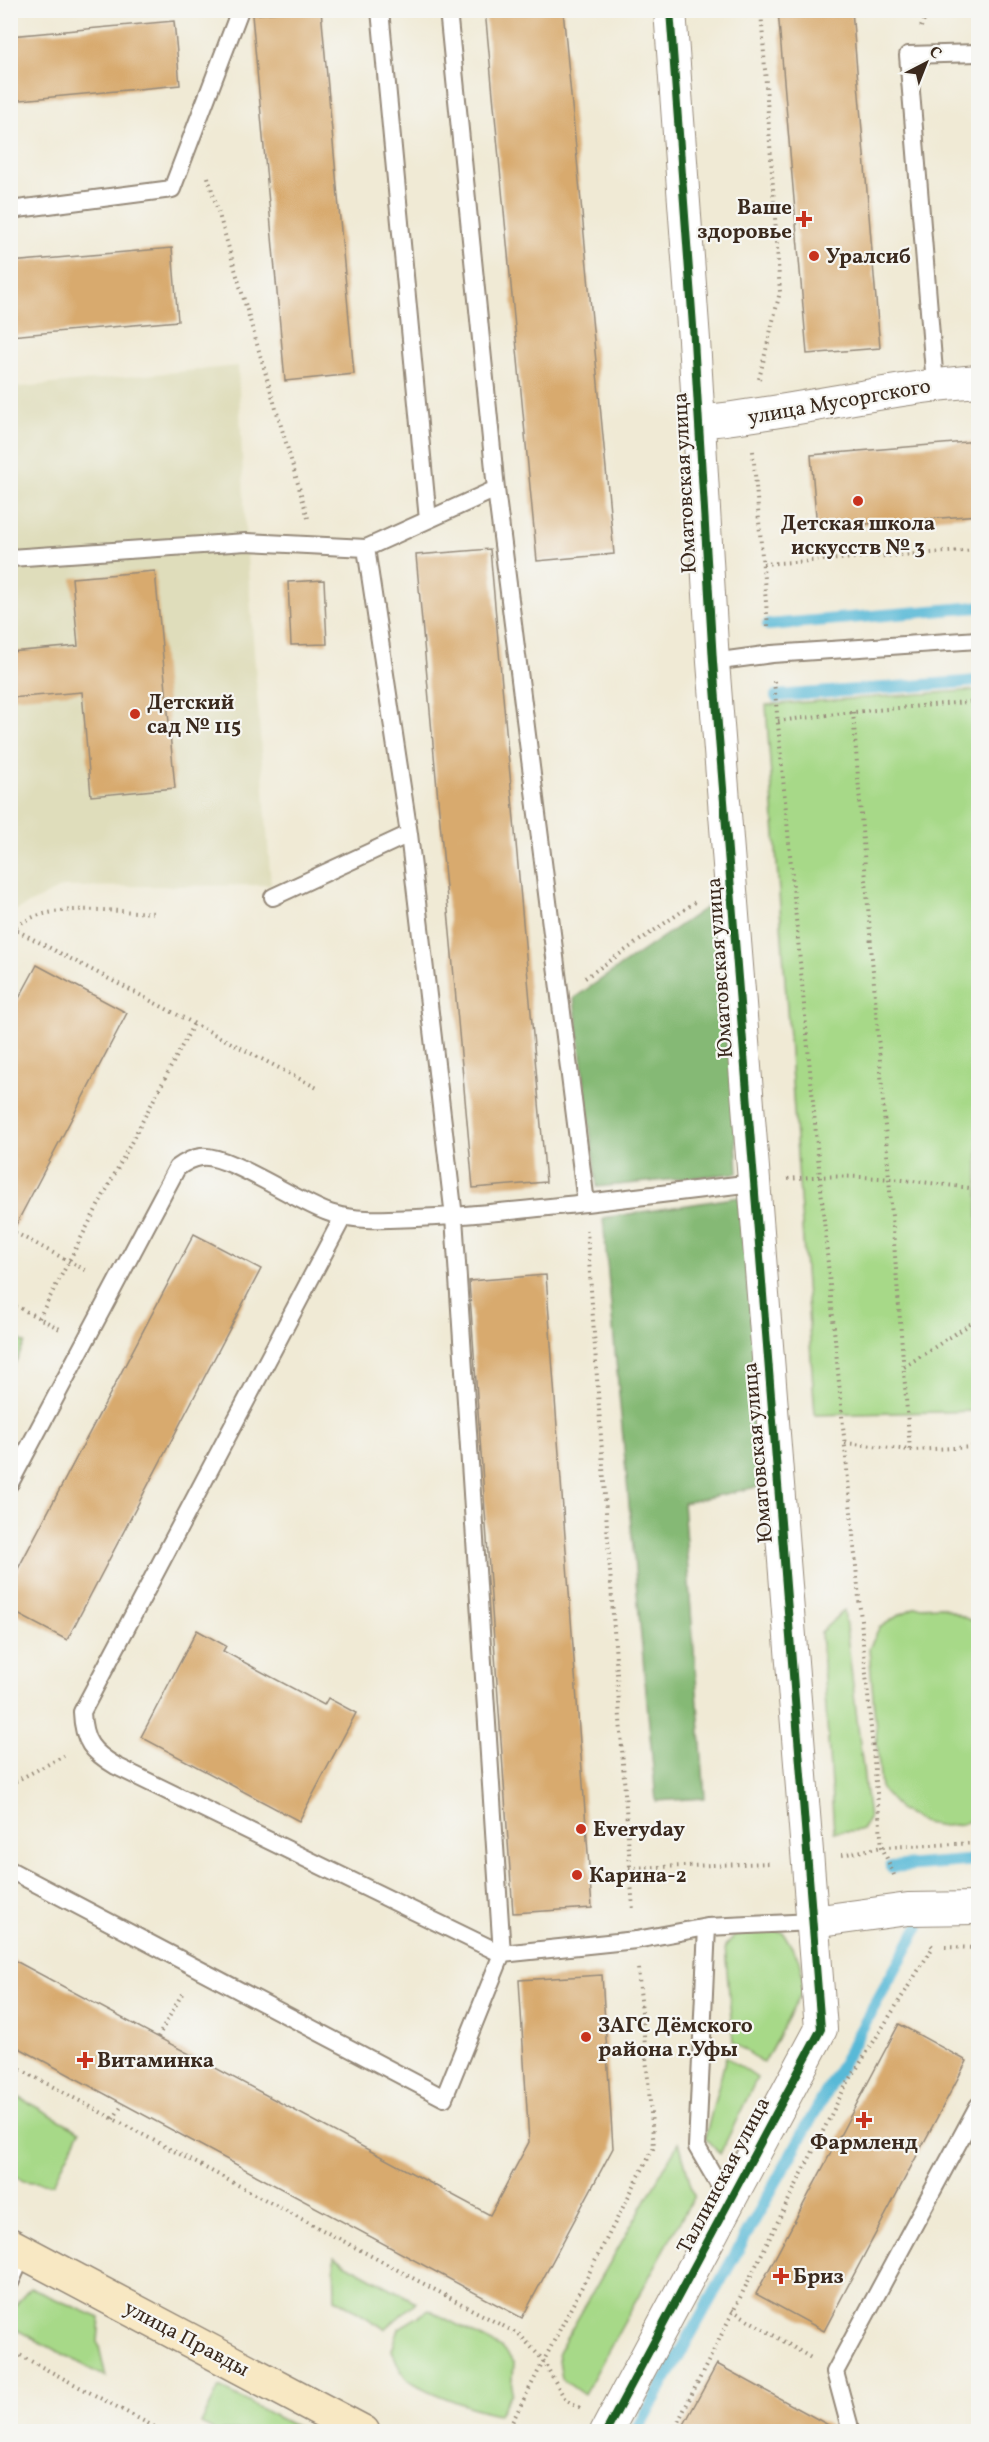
<svg xmlns="http://www.w3.org/2000/svg" width="989" height="2442" font-family="Vollkorn,serif">
<style>
.built{fill:#dfddbb}
.green{fill:#a7d988;stroke:#718253;stroke-width:1.5}
.forest{fill:#85b974;stroke:#607249;stroke-width:1.5}
.lines{fill:none;stroke-linecap:round;stroke-linejoin:round}
.stream{stroke:#59b9d7;stroke-width:12}
.building{fill:#d8aa6e}
.lane-casing{stroke:#968a7a;stroke-width:20}
.street-casing{stroke:#968a7a;stroke-width:34}
.secondary-casing{stroke:#968a7a;stroke-width:36}
.path{stroke:#968a7a;stroke-width:4;stroke-dasharray:1.5 4.5;stroke-linecap:butt}
.lane{stroke:#fff;stroke-width:16}
.street{stroke:#fff;stroke-width:32}
.secondary{stroke:#f8e8c3;stroke-width:33}
.cycleway-casing{stroke:#f6f6f2;stroke-width:11}
.cycleway{stroke:#1b5e20;stroke-width:8}
.poi-dot{fill:#c8321e;stroke:#f6f6f2;stroke-width:2}
.labels{text-anchor:middle;stroke-width:4.5;stroke-linejoin:round;paint-order:stroke}
.poi-label{font-size:21px;font-weight:bold;fill:#3b2a1e;stroke:#f6f6f2;text-anchor:start}
.street-label{font-size:21px;fill:#3b2a1e;stroke:#f6f6f2}
</style>
<rect width="100%" height="100%" fill="#f6f6f2"/>
<filter id="ink" filterUnits="userSpaceOnUse"><feTurbulence type="fractalNoise" baseFrequency=".0167" numOctaves="2"/><feDisplacementMap in="SourceGraphic" scale="12" xChannelSelector="R" yChannelSelector="G"/><feConvolveMatrix kernelMatrix="1 2 1 2 8 2 1 2 1" color-interpolation-filters="sRGB"/></filter>
<filter id="wash" filterUnits="userSpaceOnUse"><feTurbulence type="fractalNoise" baseFrequency=".008" numOctaves="4" result="noise"/><feDisplacementMap in="SourceGraphic" scale="24" xChannelSelector="R" yChannelSelector="G"/><feGaussianBlur stdDeviation="1.35" result="paint"/><feColorMatrix in="noise" values="0 0 0 0 0 0 0 0 0 0 0 0 0 0 0 0 0 1.4 0 .05"/><feComposite in="paint" operator="in"/></filter>
<g filter="url(#wash)">
<rect width="100%" height="100%" fill="#f0ead5"/>
<!-- built -->
<path class="built" d="M238,366L246,542L271,885L62,887L11,913V388Z"/>
<!-- green -->
<path class="green" d="M978,690V1411L815,1415L766,705Z
M11,1335L25,1343L11,1371Z
M940,1606L978,1624V1817L962,1824L944,1826L924,1823L899,1809L881,1789L869,1649L879,1628L899,1615L916,1607Z
M844,1610L869,1819L862,1830L834,1832L821,1632Z
M741,1929L783,1932L801,1963L803,1990L764,2063L733,2042L725,1946Z
M726,2057L757,2078L720,2154L705,2138Z
M11,2093L80,2131L53,2184L23,2181L11,2174Z
M679,2142L694,2196L584,2395L562,2379L558,2353Z
M334,2257L416,2302L385,2329L335,2298Z
M30,2288L100,2318L98,2342L106,2377L17,2330C4,2310 18,2304 30,2288Z
M429,2310L500,2347L514,2362L512,2393L499,2414C479,2411 416,2390 404,2375C399,2368 395,2358 392,2350L399,2328Z
M219,2387L304,2431H215L201,2424Z"/>
<!-- forest -->
<path class="forest" d="M721,897L738,1173L597,1187L574,998Z
M739,1197L767,1485L683,1503L705,1798L656,1801L603,1218Z"/>
<g class="lines">
<!-- stream -->
<path class="stream" d="M768,625L978,607
M776,696L978,681
M891,1867L978,1860
M636,2432L919,1926"/>
</g>
<g id="blocks">
<!-- building -->
<path class="building" d="M300,10H321L354,374L285,381L252,15Z
M485,10H563L614,554L537,561Z
M778,10H852L880,348L807,354Z
M174,21L180,85L10,101V36Z
M172,248L178,321L10,336V262Z
M978,441V515L817,528L811,455Z
M490,549L546,1182L473,1188L416,555Z
M155,571L175,788L91,796L82,692L10,698V652L78,646L72,578Z
M324,580L327,644L291,645L288,582Z
M37,965L127,1013L10,1236V1015Z
M194,1234L261,1269L67,1640L10,1610V1584Z
M546,1275L592,1908L513,1913L469,1281Z
M197,1630L226,1646L223,1651L324,1705L328,1698L356,1713L299,1821L141,1737Z
M10,1958L490,2215L529,2142L519,1980L602,1975L613,2148L522,2318L10,2043Z
M899,2024L967,2061L824,2331L756,2294Z
M717,2364L841,2432H680Z"/>
</g>
</g>
<g filter="url(#ink)">
<use href="#blocks" fill-opacity="0" stroke="#968a7a" stroke-width="1.5"/>
<g class="lines">
<!-- lane casing -->
<g class="lane-casing">
<path id="lane" d="M380,10L428,520
M448,10L496,489
M10,210L172,189L240,10
M935,384L908,55L978,53
M10,558L246,542L366,548L496,489L586,1203L753,1183
M713,662L772,654L978,640
M273,897L409,834
M343,1217L82,1712C83,1741 92,1752 116,1766L502,1954L636,1940L707,1927L813,1922
M10,1483L177,1168C184,1163 192,1158 201,1157C227,1153 299,1203 330,1213C359,1222 387,1219 417,1218C473,1216 529,1209 586,1203
M10,1870L444,2098L502,1954L454,1217L409,834L366,548
M707,1927L697,2147L729,2202
M10,2283L24,2252
M849,2424L835,2372L978,2106"/>
</g>
<!-- street casing -->
<g class="street-casing">
<path id="street" d="M699,422C793,413 884,388 978,381
M813,1922L908,1909L978,1908
M606,2432L821,2029L713,662L694,340L670,10"/>
</g>
<!-- secondary casing -->
<g class="secondary-casing">
<path id="secondary" d="M10,2245L363,2432"/>
</g>
<!-- path -->
<path class="path" d="M921,27L929,10
M208,177L308,518
M759,379L780,292L761,10
M753,451L768,626
M763,564L978,550
M774,681L882,1847L894,1875
M853,712L910,1450
M778,721L853,712L978,701
M12,928L317,1088
M11,929C21,924 30,917 40,915C75,905 121,912 157,913
M585,978L697,901
M788,1179C852,1172 915,1181 978,1189
M10,1230L89,1272
M587,1230L633,1911
M10,1303L60,1329
M39,1318L194,1023
M904,1367L978,1319
M845,1443L910,1450L978,1447
M10,1784L64,1756
M842,1855L882,1847L978,1843
M629,1868L772,1863
M945,1947L978,1948
M158,2037L183,1992
M10,2064L520,2335L543,2360L565,2399L581,2408
M113,2119L123,2104
M732,2310L811,2358
M10,2350L164,2432
M507,2432L654,2147L638,1967
M673,2432L844,2089L933,1947L931,1945"/>
<!-- lane -->
<use href="#lane" class="lane"/>
<!-- street -->
<use href="#street" class="street"/>
<!-- secondary -->
<use href="#secondary" class="secondary"/>
<!-- cycleway casing -->
<g class="cycleway-casing">
<path id="cycleway" d="M606,2432L821,2029L713,662L694,340L670,10"/>
</g>
<!-- cycleway -->
<use href="#cycleway" class="cycleway"/>
</g>
</g>
<!-- markers -->
<g class="poi-dot">
<path d="M801 210h6v6h6v6h-6v6h-6v-6h-6v-6h6z"/>
<circle cx="814" cy="256" r="6"/>
<circle cx="858" cy="501" r="6"/>
<circle cx="135" cy="714" r="6"/>
<circle cx="581" cy="1829" r="6"/>
<circle cx="577" cy="1875" r="6"/>
<circle cx="586" cy="2037" r="6"/>
<path d="M82 2051h6v6h6v6h-6v6h-6v-6h-6v-6h6z"/>
<path d="M861 2111h6v6h6v6h-6v6h-6v-6h-6v-6h6z"/>
<path d="M778 2267h6v6h6v6h-6v6h-6v-6h-6v-6h6z"/>
</g>
<g class="labels">
<!-- poi labels -->
<g class="poi-label">
<text x="792" y="214" text-anchor="end">Ваше<tspan x="792" dy="24">здоровье</tspan></text>
<text x="826" y="263">Уралсиб</text>
<text x="858" y="530" text-anchor="middle">Детская школа<tspan x="858" dy="24">искусств № 3</tspan></text>
<text x="147" y="709">Детский<tspan x="147" dy="24">сад № 115</tspan></text>
<text x="593" y="1836">Everyday</text>
<text x="589" y="1882">Карина-2</text>
<text x="598" y="2032">ЗАГС Дёмского<tspan x="598" dy="24">района г.Уфы</tspan></text>
<text x="97" y="2067">Витаминка</text>
<text x="864" y="2149" text-anchor="middle">Фармленд</text>
<text x="793" y="2283">Бриз</text>
</g>
<!-- street labels -->
<g class="street-label">
<text transform="translate(839 401) rotate(-10)" y="7">улица Мусоргского</text>
<text transform="translate(684 483) rotate(-93)" y="7">Юматовская улица</text>
<text transform="translate(719 968) rotate(-94)" y="7">Юматовская улица</text>
<text transform="translate(757 1453) rotate(-95)" y="7">Юматовская улица</text>
<text transform="translate(723 2175) rotate(-62)" y="7">Таллинская улица</text>
<text transform="translate(187 2338) rotate(28)" y="7">улица Правды</text>
</g>
</g>
<!-- margin -->
<rect width="989" height="2442" fill="none" stroke="#f6f6f2" stroke-width="36"/>
<!-- north arrow -->
<g transform="translate(926 63) rotate(42)" stroke="#f6f6f2" stroke-width="4.5" paint-order="stroke">
<path d="M0-4.5L10 22L0 15L-10 22Z" fill="#3b2a1e"/>
<text y="-9" font-size="16" font-weight="bold" text-anchor="middle" fill="#3b2a1e">С</text>
</g>
</svg>
